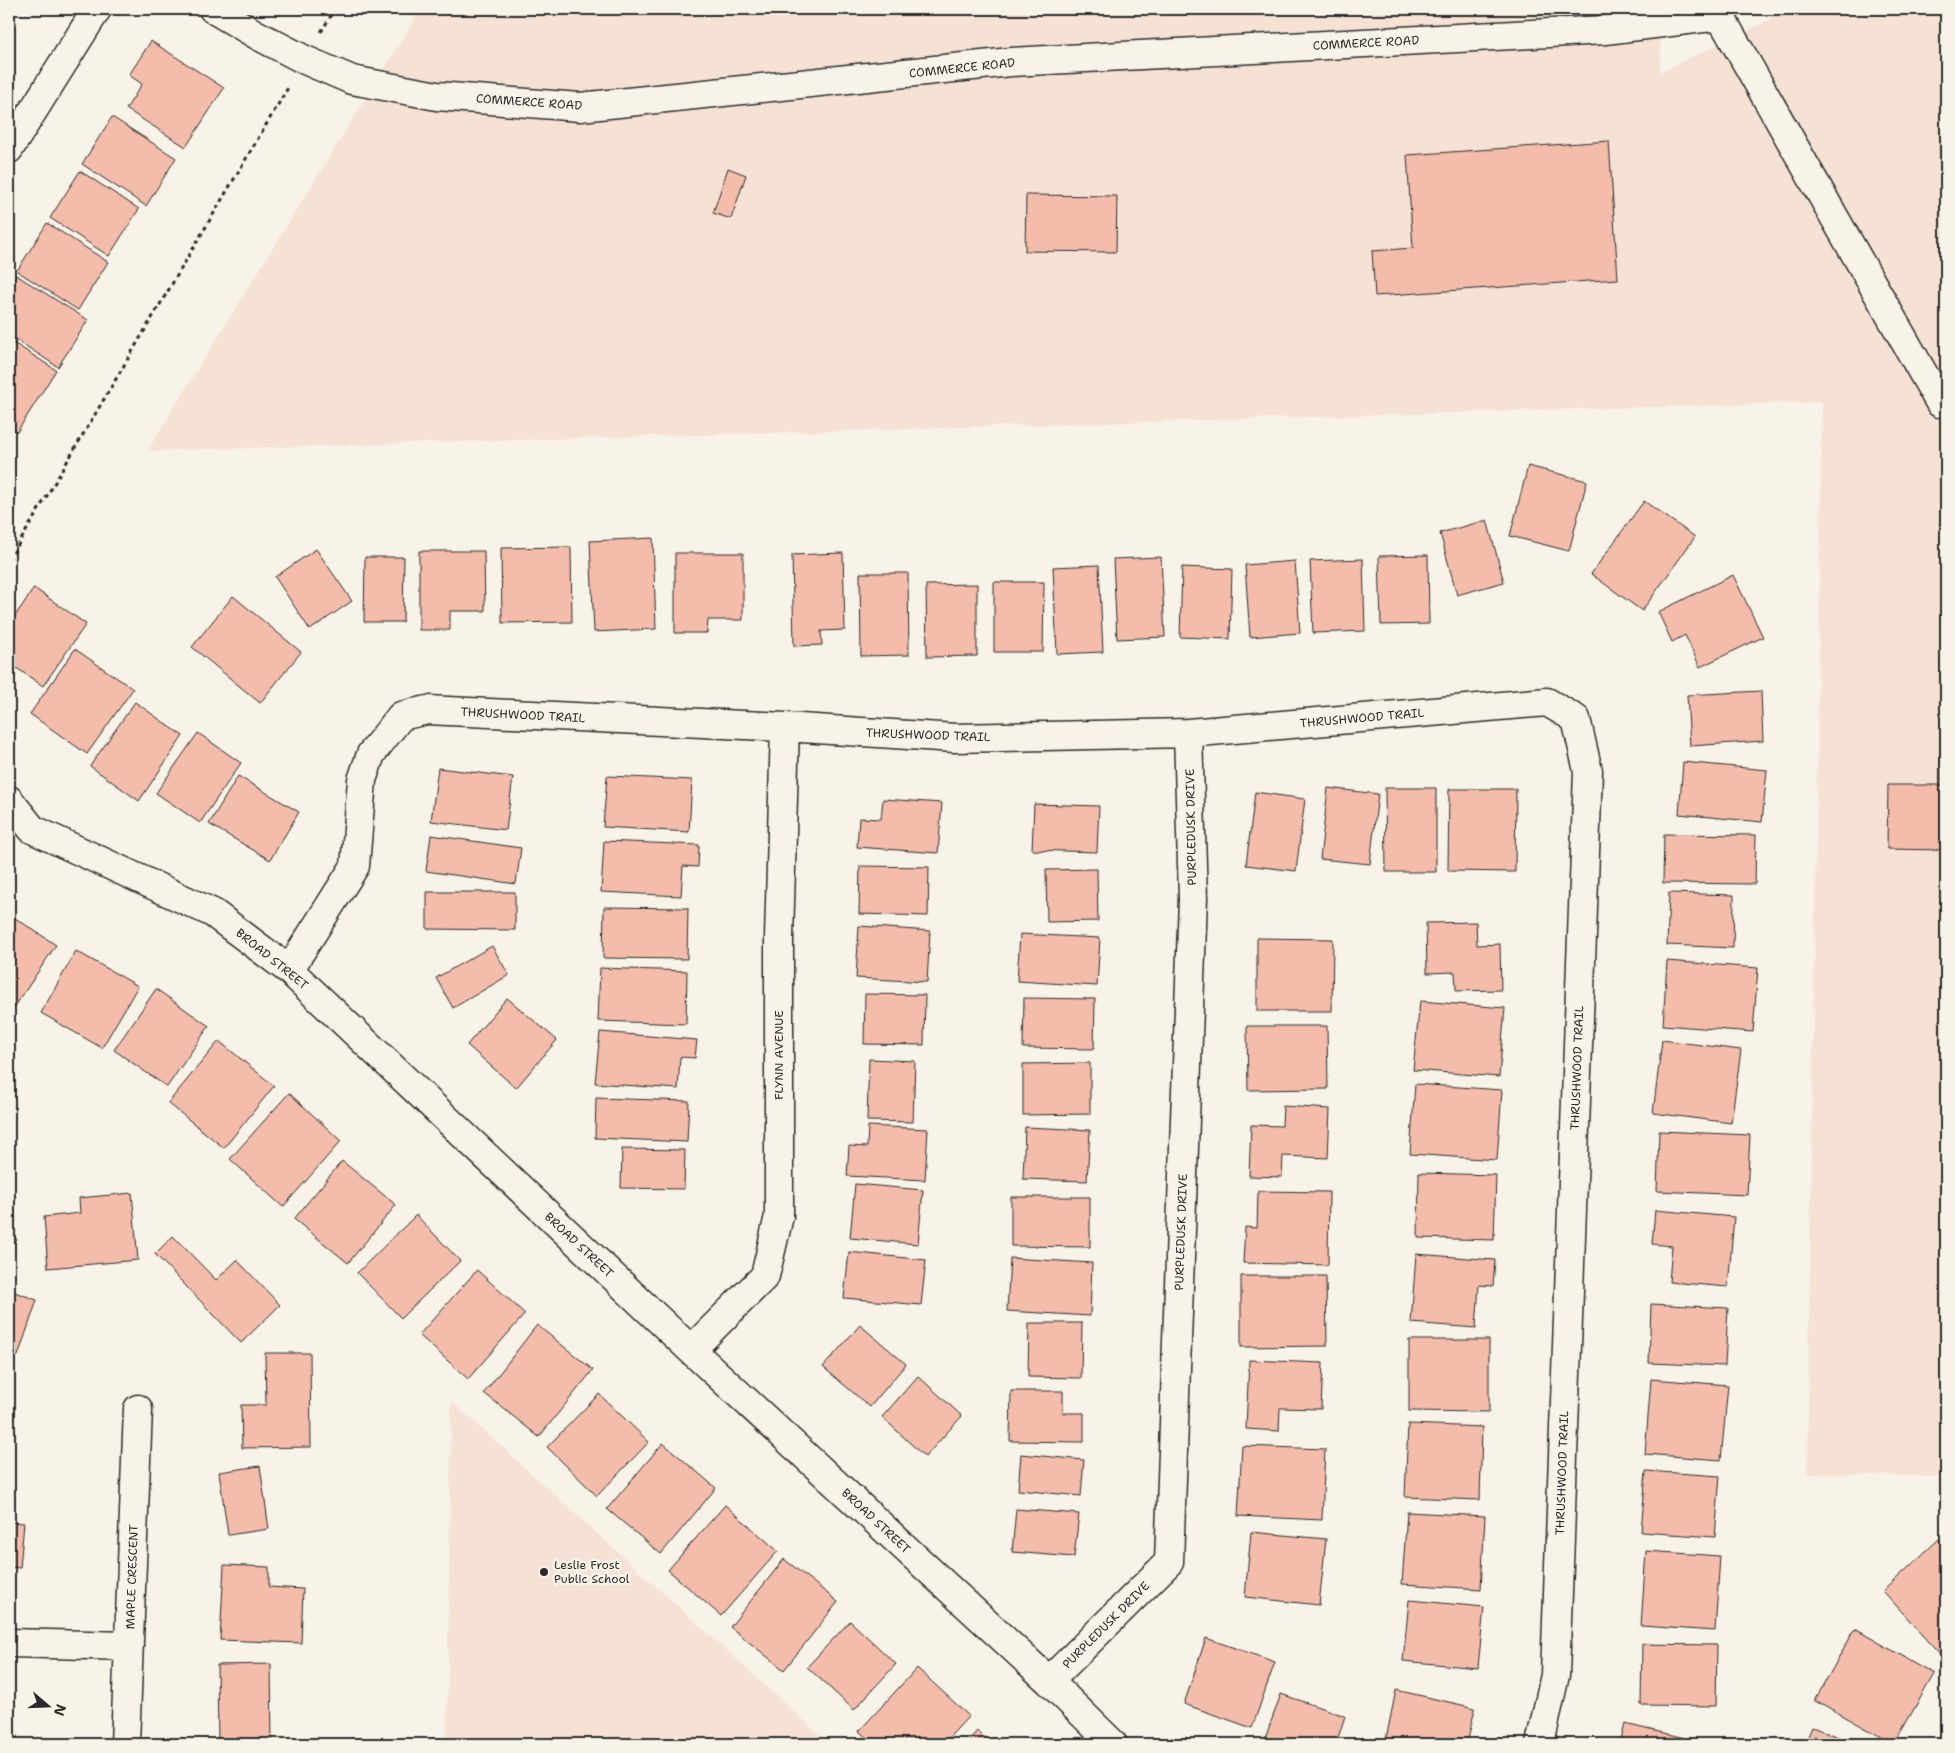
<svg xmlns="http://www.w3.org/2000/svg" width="1955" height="1753" font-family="'Shantell Sans',sans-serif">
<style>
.built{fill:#f6e2d5}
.building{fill:#f4bcaa;stroke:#2b2b2b}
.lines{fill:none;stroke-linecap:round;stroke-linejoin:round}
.minor-casing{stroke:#2b2b2b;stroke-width:31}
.path{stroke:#2b2b2b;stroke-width:3;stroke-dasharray:4 4;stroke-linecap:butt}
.minor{stroke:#f7f3e8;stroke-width:28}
.poi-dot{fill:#2b2b2b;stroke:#f7f3e8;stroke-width:2}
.labels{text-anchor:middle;stroke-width:5;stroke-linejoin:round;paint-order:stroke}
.street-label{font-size:12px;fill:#2b2b2b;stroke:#f7f3e8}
.poi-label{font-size:12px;fill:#2b2b2b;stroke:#f7f3e8;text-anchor:start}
</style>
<rect width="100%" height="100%" fill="#f7f3e8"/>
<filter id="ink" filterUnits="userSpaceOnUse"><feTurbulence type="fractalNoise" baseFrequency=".02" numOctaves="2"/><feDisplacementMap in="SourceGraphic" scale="10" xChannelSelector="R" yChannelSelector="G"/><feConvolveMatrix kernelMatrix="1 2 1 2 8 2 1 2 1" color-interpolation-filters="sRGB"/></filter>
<g filter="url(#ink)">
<!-- built -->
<path class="built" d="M421,9H1662L1660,72L1769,20L1777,9H1946V1477L1807,1474L1822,402L147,451Z
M451,1401L830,1744H447Z"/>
<!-- building -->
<path class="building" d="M151,41L224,88L186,147L126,109L142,84L129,75Z
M112,117L176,158L146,206L82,164Z
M1609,141L1618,279L1375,296L1372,251L1413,248L1407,155Z
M728,168L746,175L731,219L713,213Z
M80,171L139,209L109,256L50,218Z
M1026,195L1117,196L1116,252L1025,251Z
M47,223L108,262L78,310L17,271Z
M16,275L88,320L58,367L9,335V318L15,307L9,303V287Z
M9,340L56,370L17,432L9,426Z
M1528,466L1587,481L1569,551L1510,536Z
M1644,501L1695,537L1642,611L1591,574Z
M1487,520L1504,582L1457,595L1440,533Z
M653,538L656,629L594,632L590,541Z
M571,547L572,622L502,623L501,548Z
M316,549L352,601L310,630L275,577Z
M419,551H484L485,611H450V630H419Z
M675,553H743V620H708L707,633H675Z
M843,553L845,630L821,631L822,645L794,646L792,555Z
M1428,555L1429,624L1381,625L1379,556Z
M365,557H404L403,622H364Z
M1161,557L1165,637L1117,639L1113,559Z
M1363,559L1365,631L1313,633L1310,561Z
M1295,561L1300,633L1250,637L1245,565Z
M1099,565L1103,652L1057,654L1053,567Z
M1182,567L1232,569L1230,639L1180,637Z
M860,573H908L909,655L861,656Z
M1733,575L1763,637L1700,667L1685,635L1672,642L1658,612Z
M994,582H1044L1043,652H994Z
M977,584V656L927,657L926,585Z
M34,588L86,624L43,686L9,663V625Z
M233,596L301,652L260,703L192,647Z
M75,649L133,689L87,754L30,714Z
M1943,683H1946V850L1887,849L1888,785H1942Z
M1761,691L1763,741L1690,746L1687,695Z
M135,702L183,736L139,801L90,766Z
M198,733L241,763L200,823L156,793Z
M1683,762L1767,770L1762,822L1679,814Z
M438,768L513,777L506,830L431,821Z
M238,776L299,812L270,860L209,824Z
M607,776L692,780L689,832L603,827Z
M1328,788L1378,794L1370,864L1320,859Z
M1385,788H1436V872H1386Z
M1449,789H1516L1515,872L1448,871Z
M1255,792L1305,799L1296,871L1246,865Z
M883,799L942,803L938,853L857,847L859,818L881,819Z
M1034,804L1099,806L1097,852L1032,850Z
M1664,834L1756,835L1755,884L1663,883Z
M431,835L521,848L516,884L426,871Z
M604,841L699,845L698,867L683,866L681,896L601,892Z
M860,866L929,867L928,916L859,914Z
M1097,869L1098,921L1047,922L1046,870Z
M427,892H515V930L427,929Z
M1669,893L1734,895L1733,948L1667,945Z
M604,907L688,908L687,959L603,958Z
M9,914L56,945L12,1011L9,1009Z
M1946,915V1000H1945Z
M1476,922L1477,945L1500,944L1501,990L1456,991L1455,972L1427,973L1426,923Z
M859,926L930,931L927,982L856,978Z
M1020,934L1100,938L1097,986L1017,981Z
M1257,938L1333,939L1332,1011H1257Z
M492,946L509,975L453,1008L436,978Z
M76,951L138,986L102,1048L41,1013Z
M1667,961L1758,968L1753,1032L1663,1025Z
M600,968L687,971L686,1024L598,1021Z
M156,989L209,1026L167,1087L114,1050Z
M865,994L925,995L924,1045L864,1044Z
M507,998L557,1040L516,1088L467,1045Z
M1024,998L1095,999L1094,1049L1023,1048Z
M1420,1001L1505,1008L1499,1077L1413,1070Z
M1247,1026H1327L1328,1089L1248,1090Z
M600,1032L697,1040L695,1058L680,1057L678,1089L595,1083Z
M1662,1040L1741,1050L1731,1123L1653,1113Z
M219,1041L274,1086L224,1148L168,1103Z
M869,1059L915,1061L913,1122L867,1121Z
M1090,1063V1114L1023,1115V1064Z
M1415,1084L1502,1090L1497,1160L1410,1154Z
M289,1093L341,1141L283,1207L230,1159Z
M596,1098L689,1101L687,1142L595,1138Z
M1283,1106L1330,1109L1328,1158L1283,1156L1282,1177L1249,1176L1251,1125L1282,1126Z
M868,1126L928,1129L925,1180L847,1176L849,1146L867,1147Z
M1025,1127L1090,1130L1087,1181L1023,1179Z
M1659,1131L1750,1135L1747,1195L1657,1191Z
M622,1149L685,1150L684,1189L621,1188Z
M342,1161L396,1205L348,1263L294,1219Z
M1419,1173L1496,1175L1494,1240L1418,1238Z
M855,1184L923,1190L918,1244L850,1238Z
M1258,1191L1329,1192L1328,1265L1243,1263L1245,1227L1257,1228Z
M132,1193L138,1260L48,1268L44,1217L80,1213L79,1198Z
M1011,1197H1090V1247L1011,1246Z
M1655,1210L1734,1217L1728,1287L1669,1282L1672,1246L1652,1244Z
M416,1215L460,1261L401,1318L357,1273Z
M9,1229L17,1240L9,1247Z
M173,1236L216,1280L237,1260L280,1305L241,1343L155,1254Z
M849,1252L926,1260L921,1305L844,1298Z
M1416,1254L1495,1260L1493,1286L1479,1285L1476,1328L1411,1323Z
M1010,1258L1092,1263L1090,1316L1007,1311Z
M477,1270L525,1314L468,1379L419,1335Z
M1241,1276H1326L1327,1346L1241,1347Z
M9,1290L37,1300L18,1356L9,1353Z
M1651,1304L1728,1308L1725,1366L1649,1363Z
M1029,1323H1082L1081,1378L1028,1377Z
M537,1325L593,1370L539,1437L484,1393Z
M860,1325L906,1364L870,1407L823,1367Z
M1409,1340H1489V1412L1409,1411Z
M265,1353H310L311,1447L242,1448L241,1405H266Z
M1249,1360L1323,1363L1321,1409L1280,1408L1279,1431L1246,1429Z
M918,1376L962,1416L925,1457L882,1417Z
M1651,1379L1728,1385L1721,1460L1645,1454Z
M1011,1391H1063V1413H1084V1442L1010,1441Z
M599,1394L649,1442L597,1496L547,1447Z
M1408,1424L1482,1427L1480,1500L1405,1497Z
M663,1443L716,1488L661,1554L607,1509Z
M1242,1446L1325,1449L1322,1520L1238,1516Z
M1021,1454L1084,1460L1081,1496L1018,1490Z
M260,1466L269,1529L228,1535L219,1472Z
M1646,1471L1720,1476L1715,1537L1641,1532Z
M725,1505L778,1551L721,1616L668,1570Z
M1016,1509L1079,1514L1074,1557L1012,1552Z
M1407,1512L1485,1516L1481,1589L1402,1584Z
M9,1522L24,1523L20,1568L9,1567Z
M1251,1532L1326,1539L1319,1605L1245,1597Z
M1939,1539L1946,1547V1652L1942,1656L1883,1591Z
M1646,1551L1720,1556L1715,1631L1641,1626Z
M784,1559L838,1602L784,1670L730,1627Z
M224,1565L269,1567V1587L303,1589L301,1643L220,1640Z
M1409,1600L1484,1607L1478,1668L1403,1661Z
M850,1621L896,1664L854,1710L807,1667Z
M1855,1629L1934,1674L1894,1744L1815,1700Z
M1206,1638L1275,1662L1252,1728L1184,1704Z
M1642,1644L1717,1645L1716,1706L1641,1705Z
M271,1664L272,1744H218L217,1665Z
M917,1668L969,1716L943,1744H873L859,1731Z
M1396,1690L1475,1708L1467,1744H1385Z
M1281,1694L1345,1716L1336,1744H1263Z
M9,1704H11L19,1744H9Z
M1625,1724L1702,1742V1744H1620Z
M1812,1727L1857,1744H1805Z
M977,1731L993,1744H966Z"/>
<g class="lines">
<!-- minor casing -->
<g class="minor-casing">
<path id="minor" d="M213,9L257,35L305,60L352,80L437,96L580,107L1011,62L1605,30L1720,16L1726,9
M1720,16L1940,403H1946
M9,149L97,9
M9,800L32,829L213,913L289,970L691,1350L1049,1681L1113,1744
M289,970L355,866L362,780L371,754L401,716L427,710L785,727L955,738L1188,733L1547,702L1576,719L1588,771L1555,1675L1540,1744
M691,1350L765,1276L779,1216V938L785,727
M9,1643L129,1646
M1049,1681L1169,1562L1193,898L1188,733
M125,1744L138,1409"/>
</g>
<!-- path -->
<path class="path" d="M321,32L335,9
M9,560L289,86"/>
<!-- minor -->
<use href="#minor" class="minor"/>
</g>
</g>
<!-- markers -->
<circle class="poi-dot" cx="544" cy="1572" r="5"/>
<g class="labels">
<!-- street labels -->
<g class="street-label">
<text transform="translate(1366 43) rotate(-3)" y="4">COMMERCE ROAD</text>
<text transform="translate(962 68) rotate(-6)" y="4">COMMERCE ROAD</text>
<text transform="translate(529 102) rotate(4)" y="4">COMMERCE ROAD</text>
<text transform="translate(523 715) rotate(3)" y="4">THRUSHWOOD TRAIL</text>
<text transform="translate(1362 718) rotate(-5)" y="4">THRUSHWOOD TRAIL</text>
<text transform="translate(928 735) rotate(2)" y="4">THRUSHWOOD TRAIL</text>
<text transform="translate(1191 827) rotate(-91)" y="4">PURPLEDUSK DRIVE</text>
<text transform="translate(272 959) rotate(39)" y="4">BROAD STREET</text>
<text transform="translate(779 1055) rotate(-90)" y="4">FLYNN AVENUE</text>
<text transform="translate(1577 1068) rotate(-88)" y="4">THRUSHWOOD TRAIL</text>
<text transform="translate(1181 1232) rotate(-88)" y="4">PURPLEDUSK DRIVE</text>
<text transform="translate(579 1245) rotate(43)" y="4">BROAD STREET</text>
<text transform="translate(1562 1473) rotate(-88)" y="4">THRUSHWOOD TRAIL</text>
<text transform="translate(876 1521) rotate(43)" y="4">BROAD STREET</text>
<text transform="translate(132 1577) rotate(-88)" y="4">MAPLE CRESCENT</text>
<text transform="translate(1106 1625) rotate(-45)" y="4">PURPLEDUSK DRIVE</text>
</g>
<!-- poi labels -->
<g class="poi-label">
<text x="554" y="1569">Leslie Frost<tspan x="554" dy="14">Public School</tspan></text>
</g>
</g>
<!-- margin -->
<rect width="1955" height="1753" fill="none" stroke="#f7f3e8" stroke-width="30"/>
<rect x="15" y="15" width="1925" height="1723" fill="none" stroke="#2b2b2b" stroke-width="2" filter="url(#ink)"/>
<!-- north arrow -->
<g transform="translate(48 1706) rotate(109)" stroke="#f7f3e8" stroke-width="4" paint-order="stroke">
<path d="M0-4L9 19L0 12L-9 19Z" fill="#2b2b2b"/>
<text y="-8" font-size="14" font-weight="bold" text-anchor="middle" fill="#2b2b2b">N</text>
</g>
</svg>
